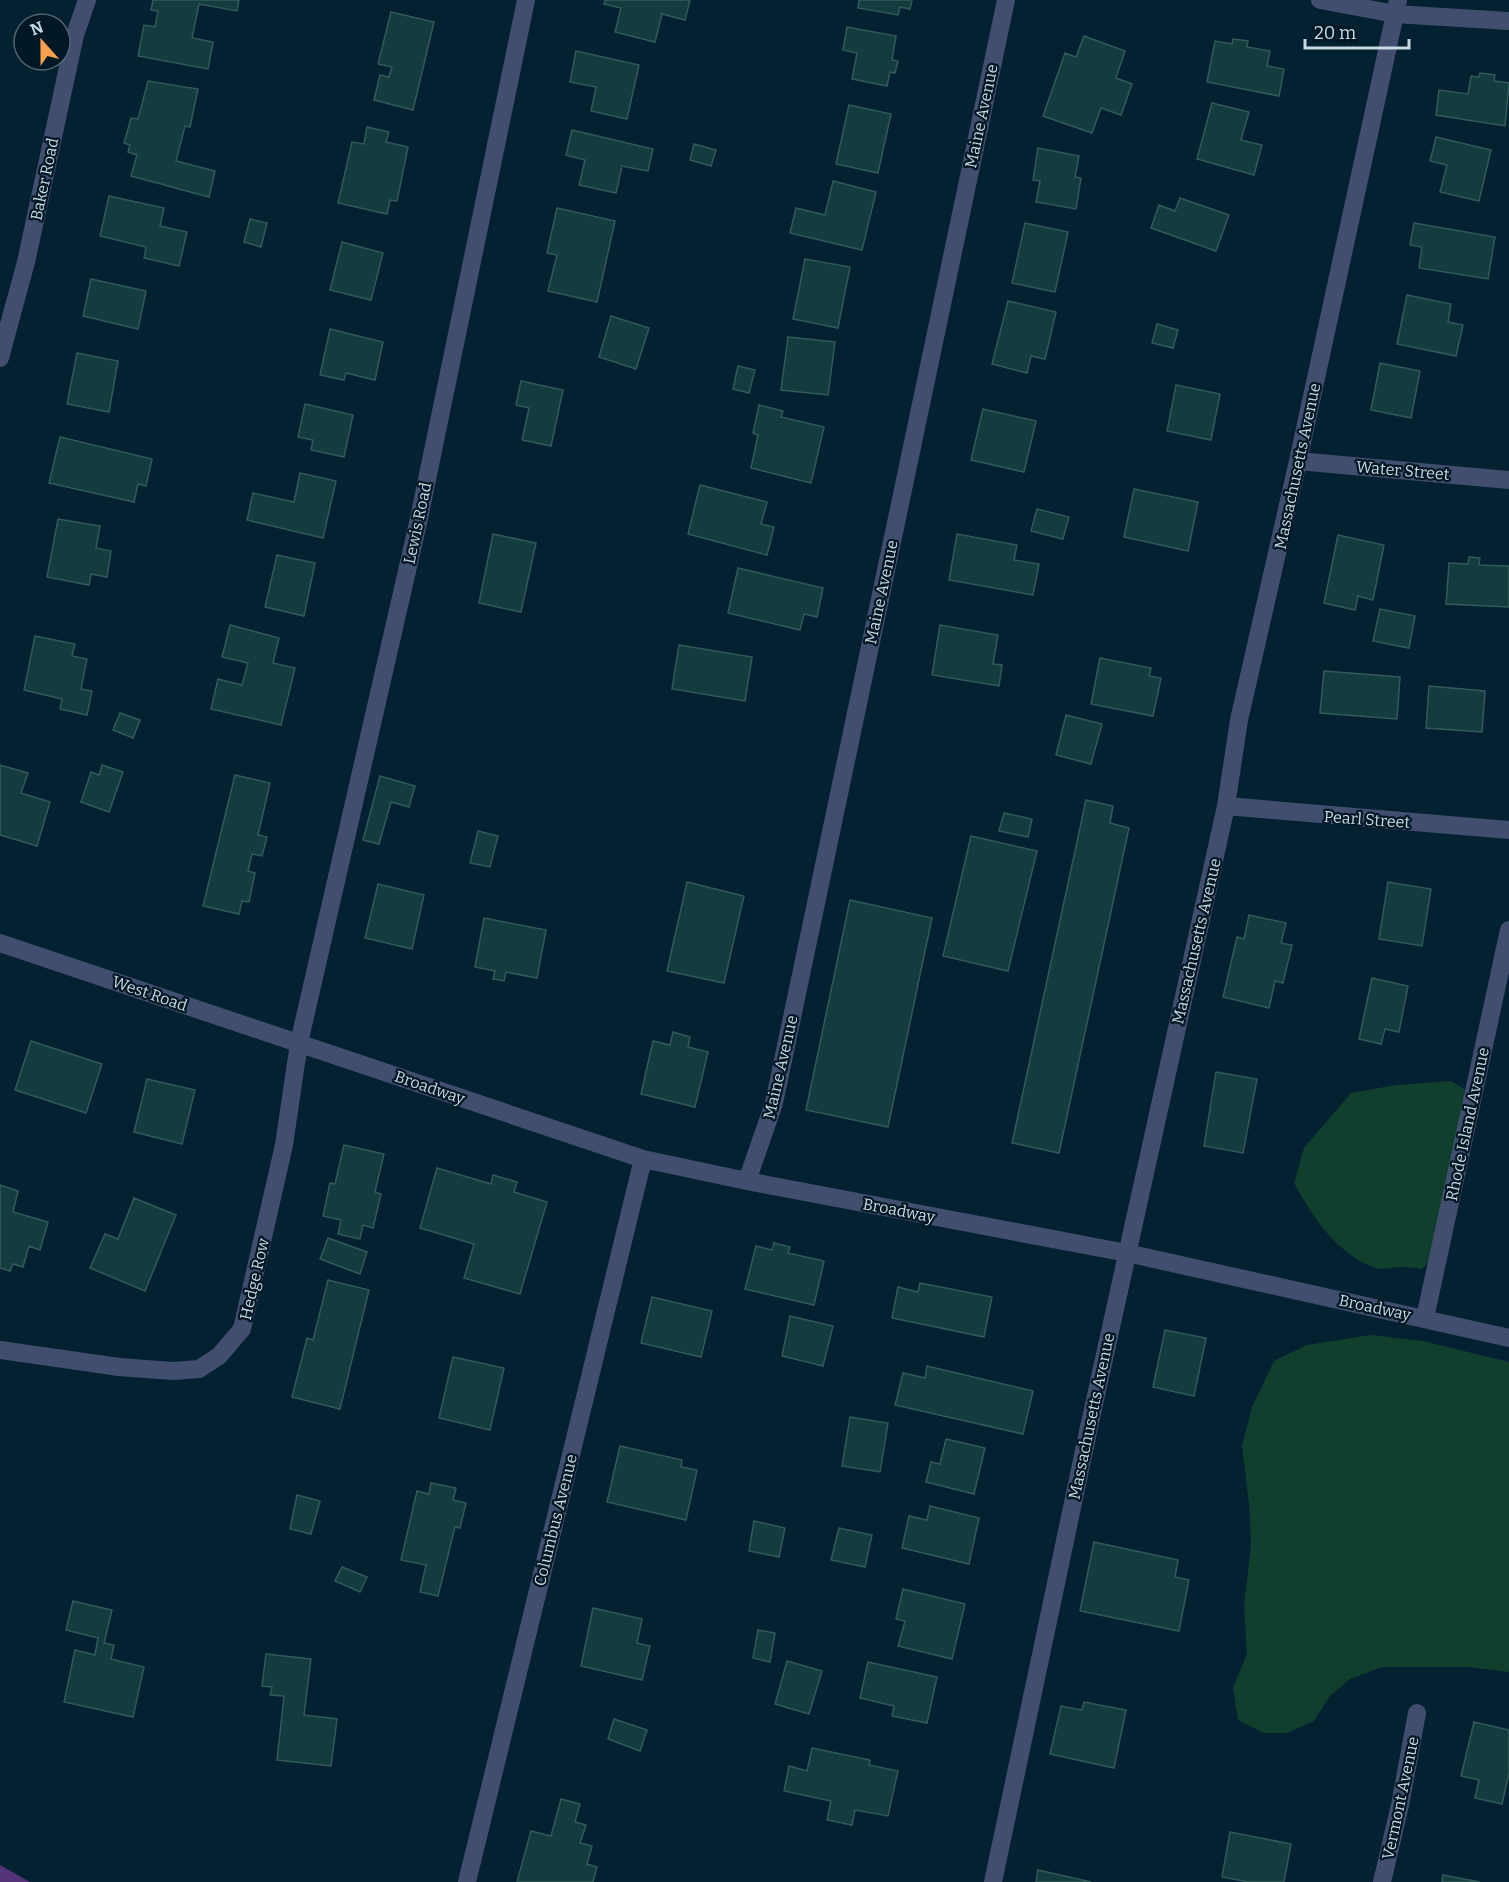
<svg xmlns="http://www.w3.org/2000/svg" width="1509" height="1882" font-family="Bitter,serif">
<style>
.green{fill:#113f2e}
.water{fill:#53327a}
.building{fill:#143c3e;stroke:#325a5b;stroke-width:1.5}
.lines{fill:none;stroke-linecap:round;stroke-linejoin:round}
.minor{stroke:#424e6d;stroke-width:18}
.labels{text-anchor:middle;stroke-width:4.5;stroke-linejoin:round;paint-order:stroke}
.street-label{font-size:16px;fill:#c8d9e2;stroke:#001825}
</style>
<rect width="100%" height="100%" fill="#032130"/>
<!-- green -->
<path class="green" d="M1451,1081L1464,1089L1471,1103L1441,1247L1422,1269C1416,1268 1409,1267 1403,1267C1395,1267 1384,1270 1376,1268C1337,1255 1313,1217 1294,1183L1304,1148L1351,1093L1396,1085Z
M1370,1335L1423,1341L1509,1362V1672L1467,1667H1382L1350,1679L1330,1696L1314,1721L1287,1733H1264L1238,1720L1233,1688L1247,1654L1244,1605L1251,1545L1249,1504L1242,1446L1252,1407L1274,1361L1307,1345Z"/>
<!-- water -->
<path class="water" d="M0,1865L30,1882H0Z"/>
<!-- building -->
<path class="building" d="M153,0H239L237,11L199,4L192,38L213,42L208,69L138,56L144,25L155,27L158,11L151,10Z
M605,0H690L685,20L662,14L655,42L615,32L621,8L604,4Z
M859,0H912L910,9L900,7L898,15L858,8Z
M391,12L434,22L413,110L374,100L380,75L389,77L392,67L378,64Z
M847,27L896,36L892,60L898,61L895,73L890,72L887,86L852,79L857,53L843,50Z
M1084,36L1125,51L1116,78L1132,84L1121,115L1101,108L1092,133L1043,116L1065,53L1076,57Z
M1233,39L1248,41L1247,47L1270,51L1267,66L1284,69L1279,96L1207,82L1215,41L1232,44Z
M576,51L639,65L627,119L591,111L596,87L570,82Z
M1480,73L1495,75L1494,81L1509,83L1505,126L1436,115L1439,90L1468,94L1471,76L1479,77Z
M148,81L198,89L190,127L185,126L176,161L215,171L209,197L131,176L137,155L128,152L130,145L124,143L131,118L138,119Z
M1212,103L1249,112L1241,140L1262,145L1254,175L1197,159Z
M849,105L891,114L878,173L836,164Z
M367,127L389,132L386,142L408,147L397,201L390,200L387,214L338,203L352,142L364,144Z
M572,130L653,149L648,171L622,166L616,193L579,185L585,160L566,155Z
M1436,137L1491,150L1479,201L1440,192L1447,165L1430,161Z
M694,144L716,150L711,166L690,160Z
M1038,148L1079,156L1075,177L1081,178L1076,209L1036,202L1040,181L1033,180Z
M833,181L876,192L862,250L790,233L796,208L825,215Z
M109,196L164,208L160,226L187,232L179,266L144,258L146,247L100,236Z
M1180,198L1229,215L1216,251L1151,228L1159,205L1175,211Z
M557,208L615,221L597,302L548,291L557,255L547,253Z
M250,219L267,223L261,247L244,242Z
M1025,223L1068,232L1055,292L1012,283Z
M1414,223L1495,237L1488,279L1419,268L1422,247L1410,245Z
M342,242L383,253L371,300L330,290Z
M805,259L850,267L838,328L793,319Z
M91,279L146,291L138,329L83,316Z
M1407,295L1451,304L1448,322L1463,325L1456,356L1397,344Z
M1008,301L1056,312L1045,359L1031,356L1027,373L992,364Z
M611,316L649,328L636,369L599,357Z
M1157,324L1178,330L1173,348L1152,343Z
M330,329L383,342L375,380L346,373L344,380L320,375Z
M788,337L835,342L828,395L781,390Z
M77,353L118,361L109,412L67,404Z
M1380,363L1420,371L1411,418L1371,410Z
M738,366L755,370L749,393L733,389Z
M521,381L563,390L551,446L522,440L529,408L516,405Z
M1176,385L1220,394L1211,440L1167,431Z
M305,404L353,415L344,457L311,450L313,440L298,437Z
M759,405L783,411L781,417L824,427L811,483L751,468L758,435L753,433Z
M983,409L1036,421L1024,472L971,460Z
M60,437L152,459L146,486L138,484L134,502L49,483Z
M300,473L336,481L323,538L247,520L253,493L294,502Z
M700,485L767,502L761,524L774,527L767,555L688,534Z
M1134,489L1198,502L1188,551L1124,537Z
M1037,509L1069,517L1063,539L1031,531Z
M58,519L100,526L96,548L111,551L107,577L91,574L89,585L47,577Z
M493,534L536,543L521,612L479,603Z
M957,534L1017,545L1014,560L1039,564L1033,595L949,580Z
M1338,535L1384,545L1373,600L1358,596L1355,610L1324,603Z
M277,555L315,563L304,616L265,607Z
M1469,557L1480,558L1479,565L1509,566V607L1446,604L1449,563L1468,564Z
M738,568L823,588L817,617L804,614L800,630L728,613Z
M1380,609L1415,616L1409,648L1373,641Z
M230,625L279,638L273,663L295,668L281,725L211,709L218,679L242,685L248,663L222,657Z
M940,625L998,635L993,664L1002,665L999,686L932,675Z
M35,636L75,644L72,656L87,659L81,689L92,691L87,715L60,709L62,699L24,690Z
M679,645L752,657L745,701L672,689Z
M1100,658L1151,668L1149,676L1161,678L1153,716L1091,704Z
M1324,671L1400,677L1397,719L1320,713Z
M1429,686L1485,691L1482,732L1426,728Z
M120,713L140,720L133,738L113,730Z
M1066,715L1102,724L1091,764L1056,755Z
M0,765L28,773L21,793L50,802L37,846L0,835Z
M102,765L123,772L109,812L81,802L91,772L99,775Z
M235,775L270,783L258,835L267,837L262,856L252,854L248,871L255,873L249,902L242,901L239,914L203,906Z
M380,776L415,786L409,807L391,802L379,844L363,840Z
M1086,800L1113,806L1110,823L1129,828L1059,1153L1012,1143Z
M1004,813L1032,819L1028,837L999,831Z
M478,831L498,836L490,867L470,863Z
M971,836L1037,851L1008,971L943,956Z
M687,882L744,896L724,983L667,971Z
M1388,882L1431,889L1422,946L1379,939Z
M378,884L424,895L412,949L365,938Z
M850,900L932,918L888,1127L806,1110Z
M1249,915L1286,923L1281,943L1292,945L1283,983L1275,981L1269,1008L1223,997L1237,937L1244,939Z
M484,918L546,930L537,978L506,972L504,981L493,979L495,971L475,967Z
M1372,978L1408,986L1399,1032L1385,1029L1381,1044L1359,1039Z
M673,1032L690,1037L688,1047L708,1052L695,1107L641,1094L653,1041L670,1045Z
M31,1041L102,1064L86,1113L15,1090Z
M1216,1072L1257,1079L1243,1153L1204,1146Z
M147,1079L195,1090L182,1144L134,1132Z
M344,1145L384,1154L375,1192L381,1194L373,1228L363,1225L360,1239L338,1234L341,1220L323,1216L330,1183L335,1184Z
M437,1168L491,1184L493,1175L517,1182L514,1192L547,1202L520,1294L464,1278L474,1244L420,1228Z
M0,1185L18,1191L13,1212L48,1222L40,1250L29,1246L23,1267L13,1264L10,1271L0,1268Z
M134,1198L176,1215L145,1291L90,1268L105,1234L118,1239Z
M328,1238L367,1252L360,1274L320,1259Z
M774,1243L790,1247L788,1253L824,1261L814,1305L745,1289L756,1246L772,1250Z
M328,1280L369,1290L340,1409L292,1397L307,1338L313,1340Z
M920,1283L992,1297L984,1337L892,1318L898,1287L918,1292Z
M652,1297L712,1311L701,1357L641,1343Z
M790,1316L833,1326L823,1366L782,1356Z
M1165,1330L1206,1338L1194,1396L1153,1387Z
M453,1357L504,1368L490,1430L439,1418Z
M927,1366L1033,1391L1023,1434L895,1405L903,1373L925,1378Z
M850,1417L888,1423L880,1472L842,1466Z
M946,1439L985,1448L974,1494L926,1482L931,1462L940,1464Z
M620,1446L682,1460L681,1467L697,1470L686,1520L607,1502Z
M431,1483L456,1488L453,1500L466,1503L460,1528L455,1527L438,1596L420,1592L426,1565L401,1560L417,1491L429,1494Z
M297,1495L320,1501L311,1534L290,1529Z
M930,1506L979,1518L969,1564L902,1548L909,1516L927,1520Z
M754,1521L785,1528L779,1557L749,1551Z
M839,1528L872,1535L865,1567L831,1560Z
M1094,1542L1178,1560L1175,1577L1189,1580L1179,1631L1080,1611Z
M342,1567L367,1577L360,1592L335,1581Z
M903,1589L965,1604L952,1659L898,1646L905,1621L896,1619Z
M73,1601L112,1610L104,1643L114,1645L111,1659L144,1667L133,1717L64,1702L75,1650L95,1655L98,1638L66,1630Z
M593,1608L642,1619L637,1643L650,1646L642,1680L581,1666Z
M758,1630L775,1633L770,1662L753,1658Z
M266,1654L311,1659L304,1715L337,1719L331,1766L277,1760L284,1696L270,1695L272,1687L262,1686Z
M787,1661L822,1671L809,1714L775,1704Z
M868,1662L937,1677L927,1723L892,1716L894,1706L860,1698Z
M1084,1702L1126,1710L1114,1768L1050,1754L1061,1706L1082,1710Z
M614,1719L647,1730L640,1751L608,1739Z
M1474,1722L1509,1730V1773L1502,1804L1475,1798L1479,1780L1461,1776Z
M812,1748L870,1760L869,1765L898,1771L888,1816L855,1810L852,1825L827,1820L831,1801L784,1791L789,1766L807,1771Z
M561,1799L580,1804L575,1822L586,1825L580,1843L592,1846L587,1864L597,1867L593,1882H517L531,1831L551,1836Z
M1230,1832L1291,1844L1284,1882H1249L1222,1877Z
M1038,1870L1091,1882H1036Z
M1443,1875L1480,1882H1442Z"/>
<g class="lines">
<!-- minor -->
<path class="minor" d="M1320,0L1395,14L1509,21
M0,358L26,262L75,35L87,0
M1298,461L1509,480
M1226,806L1509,830
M0,943L643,1159L747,1181L1127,1253L1509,1338
M747,1181L774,1103L1006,0
M1425,1318L1509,930
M0,1350L119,1367L173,1371L199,1369L219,1356L242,1329L284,1145L299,1043L418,523L526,0
M467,1882L643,1159
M993,1882L1089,1427L1226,806L1239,720L1298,461L1398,0
M1382,1882L1400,1805L1417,1713"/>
</g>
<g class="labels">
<!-- street labels -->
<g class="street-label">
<text transform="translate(981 116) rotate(-78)" y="6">Maine Avenue</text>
<text transform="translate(44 179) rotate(-78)" y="6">Baker Road</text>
<text transform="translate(1297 466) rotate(-78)" y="6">Massachusetts Avenue</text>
<text transform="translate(1403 470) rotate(5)" y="6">Water Street</text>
<text transform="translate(417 523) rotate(-78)" y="6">Lewis Road</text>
<text transform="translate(881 592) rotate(-78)" y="6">Maine Avenue</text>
<text transform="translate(1367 819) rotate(4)" y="6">Pearl Street</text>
<text transform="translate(1196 941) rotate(-77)" y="6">Massachusetts Avenue</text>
<text transform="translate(150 993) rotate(19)" y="6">West Road</text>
<text transform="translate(780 1067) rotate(-77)" y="6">Maine Avenue</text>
<text transform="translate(430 1087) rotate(19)" y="6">Broadway</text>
<text transform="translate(1467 1124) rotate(-78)" y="6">Rhode Island Avenue</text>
<text transform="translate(899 1210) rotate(11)" y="6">Broadway</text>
<text transform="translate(254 1279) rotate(-77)" y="6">Hedge Row</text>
<text transform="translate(1375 1307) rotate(12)" y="6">Broadway</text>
<text transform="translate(1091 1416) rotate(-78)" y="6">Massachusetts Avenue</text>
<text transform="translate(555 1520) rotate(-76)" y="6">Columbus Avenue</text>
<text transform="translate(1400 1798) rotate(-78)" y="6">Vermont Avenue</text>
</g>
</g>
<!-- north arrow -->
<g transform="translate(42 42) rotate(339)"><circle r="28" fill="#001825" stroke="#506571" stroke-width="1.5"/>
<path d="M0-4.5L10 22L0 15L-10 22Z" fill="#f99f4d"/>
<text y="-9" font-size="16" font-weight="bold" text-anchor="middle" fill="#c8d9e2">N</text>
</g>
<!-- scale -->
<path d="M1305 39v9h104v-9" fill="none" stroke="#c8d9e2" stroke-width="3"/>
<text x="1314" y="39" font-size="18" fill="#c8d9e2" stroke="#001825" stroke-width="4.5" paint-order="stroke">20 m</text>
</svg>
